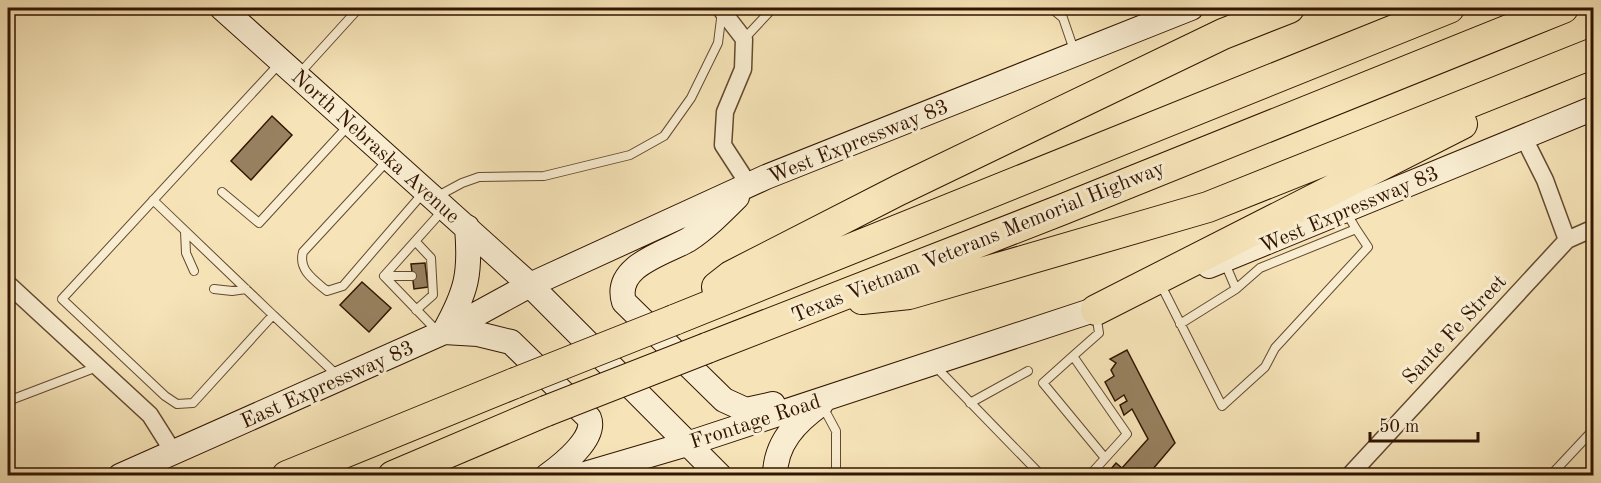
<svg xmlns="http://www.w3.org/2000/svg" width="1601" height="483" font-family="'Old Standard TT',serif">
<style>
.building{fill:#988160;stroke:#321500;stroke-width:1.5}
.lines{fill:none;stroke-linecap:round;stroke-linejoin:round}
.service-casing{stroke:#63492e;stroke-width:10}
.minor-casing{stroke:#63492e;stroke-width:19}
.secondary-casing{stroke:#321500;stroke-width:26}
.motorway-casing{stroke:#321500;stroke-width:32}
.service{stroke:#f9edd1;stroke-width:8}
.minor{stroke:#f9edd1;stroke-width:16}
.secondary{stroke:#f9edd1;stroke-width:24}
.motorway{stroke:#f6e4b8;stroke-width:30}
.motorway-bridge-casing{stroke:#321500;stroke-width:32;stroke-linecap:butt}
.motorway-bridge{stroke:#f6e4b8;stroke-width:30}
.labels{text-anchor:middle;stroke-width:6;stroke-linejoin:round;paint-order:stroke}
.street-label{font-size:21px;fill:#321500;stroke:#f9edd1}
</style>
<rect width="100%" height="100%" fill="#f6e4b8"/>
<filter id="stains"><feTurbulence type="fractalNoise" baseFrequency=".00333" numOctaves="4"/><feColorMatrix values="0 0 0 0 .2 0 0 0 0 .09 0 0 0 0 .02 0 0 0 .5 -.17"/></filter>
<radialGradient id="worn" r=".72"><stop offset=".6" stop-color="#630" stop-opacity="0"/><stop offset="1" stop-color="#630" stop-opacity=".3"/></radialGradient>
<!-- building -->
<path class="building" d="M272,116L292,135L251,180L231,161Z
M425,263L428,287L414,289L411,264Z
M362,282L391,308L369,332L340,305Z
M1127,350L1175,443L1147,476H1118L1111,469L1116,463L1122,468L1148,439L1132,409L1124,415L1120,405L1127,401L1124,395L1115,401L1105,382L1114,376L1111,370L1116,363L1110,359Z"/>
<g class="lines">
<!-- service casing -->
<g class="service-casing">
<path id="service" d="M1051,8L1063,18L1075,53
M744,39L773,8
M299,74L359,8
M388,160L303,252C298,270 314,280 327,291L343,286L424,192
M222,192L259,223L349,125
M436,197L462,183L479,177L544,176L630,155L664,136L691,98L718,43L722,11
M153,200L273,315L193,403L177,404L165,396L62,299L280,63
M185,231L186,253L194,271
M416,242L431,258L433,295L416,310
M384,276H412
M1161,285L1222,406L1265,367L1275,348L1368,247L1356,229
M214,289L232,291L246,289
M1236,289L1260,268L1356,229L1346,212
M273,315L338,376
M1180,324L1236,289L1224,261
M438,332L384,276L443,210
M1073,356L1099,333L1096,314
M935,366L1039,473L1037,476
M8,401L97,367
M970,403L1028,371
M822,405L836,431V476
M1089,476L1127,434L1073,356L1043,383L1105,458
M1550,476L1594,429"/>
</g>
<!-- minor casing -->
<g class="minor-casing">
<path id="minor" d="M720,8L744,39L743,69L725,112L723,145L749,185
M1523,136L1545,180L1567,240
M8,284L150,415L174,453
M1349,476L1567,240L1594,228"/>
</g>
<!-- secondary casing -->
<g class="secondary-casing">
<path id="secondary" d="M222,8L530,285L720,476
M737,197C721,213 706,228 688,240C665,253 613,266 624,302L724,400L746,410L773,404
M1209,266L1594,108
M444,332L478,334L511,342L589,418C597,438 562,465 547,476
M444,332C467,291 471,273 467,227
M120,476L444,332L530,285L766,177L1191,8
M578,476L687,444L1112,304
M775,476C775,443 796,422 821,404"/>
</g>
<!-- motorway casing -->
<g class="motorway-casing">
<path id="motorway" d="M717,287L731,276L899,190L1223,34L1289,8
M862,299L909,294L1208,207L1594,53
M1096,310L1462,124
M674,320L1449,8
M707,348L1061,210L1563,8
M287,476L515,383
M393,476L546,411"/>
</g>
<!-- service -->
<use href="#service" class="service"/>
<!-- minor -->
<use href="#minor" class="minor"/>
<!-- secondary -->
<use href="#secondary" class="secondary"/>
<!-- motorway -->
<use href="#motorway" class="motorway"/>
<!-- motorway-bridge casing -->
<g class="motorway-bridge-casing">
<path id="motorway-bridge" d="M515,383L674,320
M546,411L707,348"/>
</g>
<!-- motorway-bridge -->
<use href="#motorway-bridge" class="motorway-bridge"/>
</g>
<g class="labels">
<!-- street labels -->
<g class="street-label">
<text transform="translate(858 141) rotate(-22)" y="7">West Expressway 83</text>
<text transform="translate(376 146) rotate(42)" y="7">North Nebraska Avenue</text>
<text transform="translate(1349 209) rotate(-23)" y="7">West Expressway 83</text>
<text transform="translate(978 241) rotate(-22)" y="7">Texas Vietnam Veterans Memorial Highway</text>
<text transform="translate(1454 329) rotate(-47)" y="7">Sante Fe Street</text>
<text transform="translate(327 384) rotate(-24)" y="7">East Expressway 83</text>
<text transform="translate(755 421) rotate(-18)" y="7">Frontage Road</text>
</g>
</g>
<!-- margin -->
<rect width="1601" height="483" fill="none" stroke="#f6e4b8" stroke-width="30"/>
<rect x="9" y="9" width="1583" height="465" fill="none" stroke="#321500" stroke-width="3"/>
<rect x="15" y="15" width="1571" height="453" fill="none" stroke="#321500" stroke-width="1.5"/>
<!-- scale -->
<path d="M1370 432v9h108v-9" fill="none" stroke="#321500" stroke-width="3"/>
<text x="1379" y="432" font-size="18" fill="#321500" stroke="#f9edd1" stroke-width="4.5" paint-order="stroke">50 m</text>
<rect width="100%" height="100%" filter="url(#stains)"/>
<rect width="100%" height="100%" fill="url(#worn)"/>
</svg>
